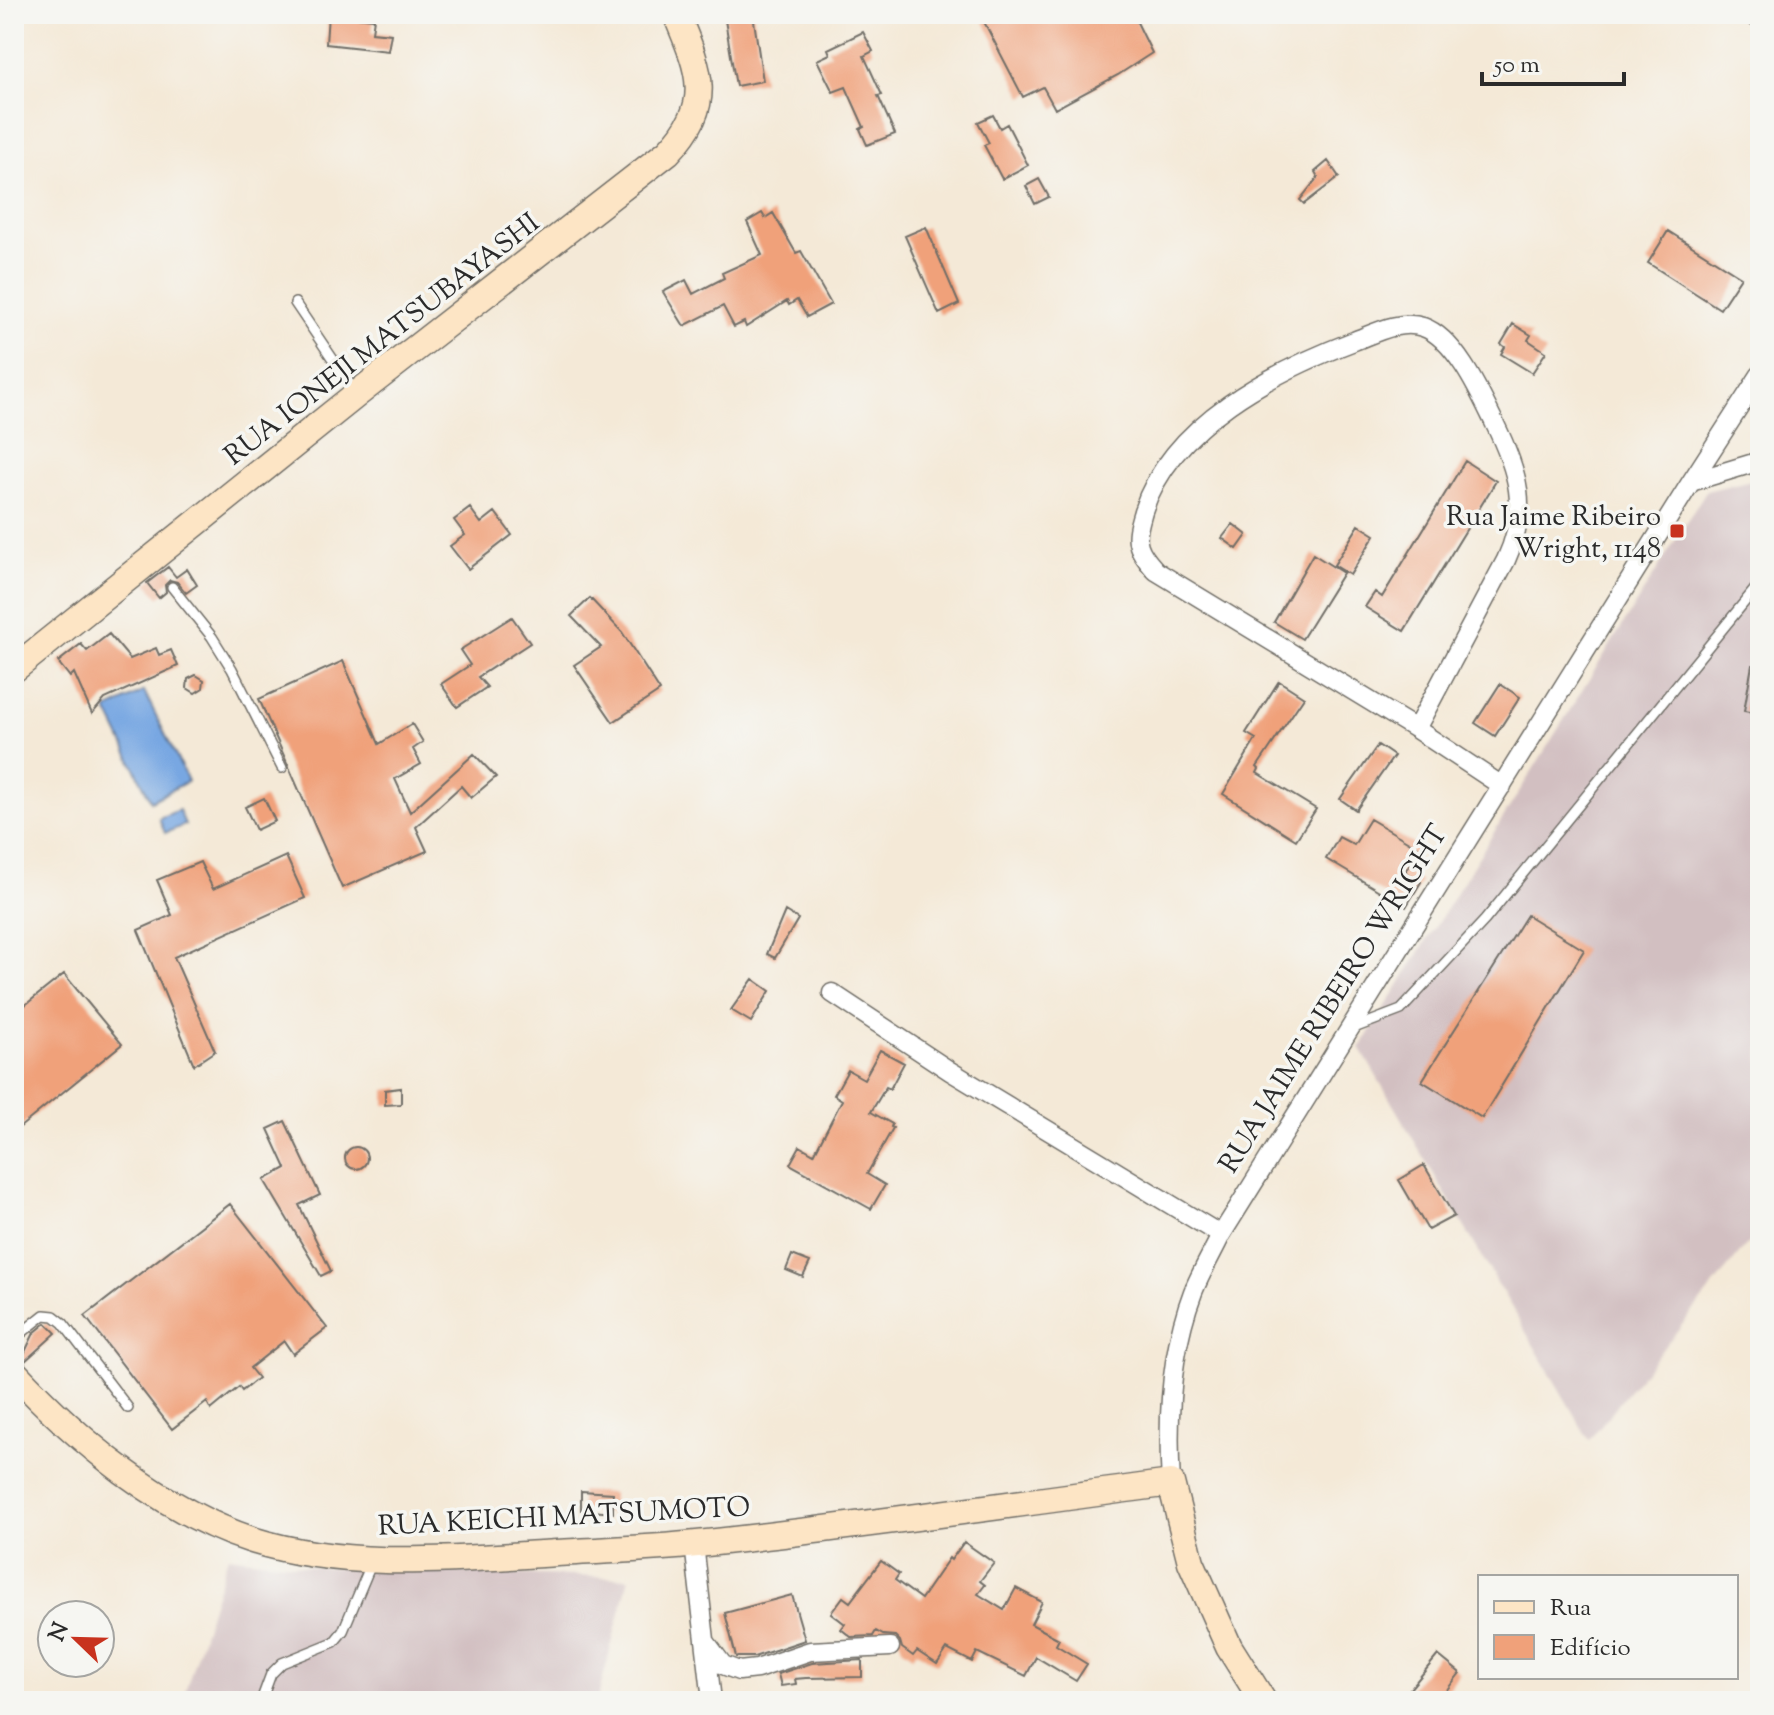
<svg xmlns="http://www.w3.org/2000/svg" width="1774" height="1715" font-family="'Sorts Mill Goudy',serif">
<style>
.industrial{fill:#d2bfc1}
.water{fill:#78a7e2;stroke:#526986;stroke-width:2}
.building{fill:#f0a17a}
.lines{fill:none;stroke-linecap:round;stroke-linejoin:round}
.lane-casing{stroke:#716e67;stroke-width:12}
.street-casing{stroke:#716e67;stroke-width:21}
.secondary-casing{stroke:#716e67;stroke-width:29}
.lane{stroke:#fff;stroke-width:9}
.street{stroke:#fff;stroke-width:18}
.secondary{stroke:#fde5c5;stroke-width:26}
.poi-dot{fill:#c8321e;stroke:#f6f6f2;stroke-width:3}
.labels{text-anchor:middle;stroke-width:7;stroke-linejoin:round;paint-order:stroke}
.street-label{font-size:28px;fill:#2b2b2b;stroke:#f6f6f2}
.poi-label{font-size:28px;fill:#2b2b2b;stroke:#f6f6f2;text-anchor:end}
</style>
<rect width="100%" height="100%" fill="#f6f6f2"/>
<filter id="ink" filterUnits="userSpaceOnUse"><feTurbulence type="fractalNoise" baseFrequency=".0125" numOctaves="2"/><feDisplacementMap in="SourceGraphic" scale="16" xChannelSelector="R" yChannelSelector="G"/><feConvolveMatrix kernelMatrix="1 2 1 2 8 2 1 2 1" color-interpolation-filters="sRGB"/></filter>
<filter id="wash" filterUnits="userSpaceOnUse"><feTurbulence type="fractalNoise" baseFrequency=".006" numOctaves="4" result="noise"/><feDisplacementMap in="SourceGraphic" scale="32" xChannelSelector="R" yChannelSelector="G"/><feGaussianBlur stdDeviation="1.8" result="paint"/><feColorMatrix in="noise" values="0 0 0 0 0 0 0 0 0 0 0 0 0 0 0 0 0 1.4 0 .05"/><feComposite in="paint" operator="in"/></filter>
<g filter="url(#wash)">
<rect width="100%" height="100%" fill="#f4e9d7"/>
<!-- industrial -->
<path class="industrial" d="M1760,478V1228L1589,1440L1360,1048L1706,491Z
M228,1556L315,1567L629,1578L597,1701H182Z"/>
<!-- water -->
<path class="water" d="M144,691L188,781L151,801L107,710Z
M179,810L185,825L165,833L159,818Z"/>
<g id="blocks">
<!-- building -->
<path class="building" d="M328,14L374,19L372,32L391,34L388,51L326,44Z
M724,14H753L763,81L736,86Z
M991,14H1133L1152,53L1118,75L1055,109L1043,87L1023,97L982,18Z
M863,32L873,51L864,56L882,95L878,96L895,134L867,145L860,129L864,127L846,87L833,92L817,60L830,54L828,49Z
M993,115L1000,128L1007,124L1028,165L1002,179L984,145L989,143L978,122Z
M1328,161L1339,177L1304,204L1300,200L1318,177L1315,172Z
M1039,179L1049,197L1035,204L1026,186Z
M762,213L765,218L773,213L796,253L801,251L831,304L807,317L797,300L789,305L787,301L746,327L744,322L734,327L723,306L684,326L663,292L686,280L693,294L724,278L722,273L762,255L747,222Z
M926,227L959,304L939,314L905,236Z
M1668,231L1741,277L1720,309L1648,263Z
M1513,324L1531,335L1528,340L1546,352L1532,373L1501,354L1505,347L1501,344Z
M1465,461L1496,481L1404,631L1365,607L1375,592L1382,597Z
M470,508L481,523L495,512L512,535L468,569L450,546L465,535L454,520Z
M1233,524L1247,535L1237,549L1222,538Z
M1359,525L1375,535L1350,575L1334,565Z
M1313,554L1343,573L1302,639L1274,622Z
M168,567L176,577L187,569L197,585L186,593L177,582L170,580L165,585L166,592L159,598L147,583Z
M590,598L622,632L660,691L613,722L574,665L601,647L571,616Z
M512,617L530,643L478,677L487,687L457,707L441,684L470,665L460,650Z
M109,634L130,659L156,648L159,655L171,650L178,666L105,699L92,714L74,673L70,677L58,662L81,644L87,651Z
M343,661L379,744L412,724L423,742L413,749L421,764L395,779L410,812L474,754L496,777L471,798L461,786L416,827L427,851L342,888L259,699Z
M1752,665L1760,666V714L1744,711Z
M196,675L204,680L203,688L195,693L187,688L188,679Z
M1279,681L1304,697L1257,767L1259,769L1257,773L1316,809L1296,840L1223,794L1256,739L1246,733Z
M1500,684L1520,697L1495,736L1475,723Z
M1378,745L1394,756L1356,810L1340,799Z
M264,798L275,821L256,830L245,807Z
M1370,819L1419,848L1405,872L1421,882L1406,907L1326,859L1339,837L1354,845Z
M286,856L305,898L174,957L215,1051L194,1065L138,930L172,915L157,880L200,862L213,889Z
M785,911L798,919L775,958L767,954Z
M1527,915L1584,950L1482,1118L1422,1081Z
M64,974L122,1044L14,1132V1014Z
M753,979L770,991L751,1022L731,1010Z
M880,1050L904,1063L890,1089L886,1087L871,1112L892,1124L891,1127L893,1128L867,1174L885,1185L871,1209L790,1164L800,1146L814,1154L842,1100L834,1095L848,1070L864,1079Z
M401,1088V1104L385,1105V1090Z
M285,1121L320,1195L299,1205L331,1271L321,1276L264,1180L286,1168L268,1129Z
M345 1158a11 11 0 1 1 22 0a11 11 0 1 1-22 0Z
M1424,1165L1454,1216L1428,1230L1399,1180Z
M230,1204L327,1328L293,1354L284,1341L250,1368L258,1378L242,1391L239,1387L211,1410L207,1402L172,1429L85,1316Z
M792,1255L810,1262L803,1277L786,1270Z
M46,1323L56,1333L25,1361L22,1358L34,1333Z
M581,1491L613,1493V1513L581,1510Z
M964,1542L994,1563L980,1581L985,1585L978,1594L1004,1610L1016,1588L1042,1602L1031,1624L1059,1639L1056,1645L1087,1664L1076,1681L1036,1657L1026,1676L977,1652L972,1662L947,1649L937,1664L917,1651L913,1656L902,1648L900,1641L895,1636L883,1635L876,1631L873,1636L851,1637L841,1629L845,1624L831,1613L843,1597L850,1602L881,1561L899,1574L895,1580L921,1599L949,1558L951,1560Z
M792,1595L805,1640L754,1657H736L725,1613Z
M1438,1655L1460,1673L1438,1701H1400Z
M862,1660V1677L806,1678L795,1679L796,1684L781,1686L778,1674L812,1663Z"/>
</g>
</g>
<g filter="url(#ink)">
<use href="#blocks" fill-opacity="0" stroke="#716e67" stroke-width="2"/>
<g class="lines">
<!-- lane casing -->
<g class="lane-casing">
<path id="lane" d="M295,303L355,392
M172,587L212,637L232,669L282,768
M1354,1028L1401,1010L1485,920L1760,583
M14,1339L44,1315L54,1316L63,1323L128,1408
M261,1701L271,1674L282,1663L334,1642L343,1631L372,1562"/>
</g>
<!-- street casing -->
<g class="street-casing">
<path id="street" d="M1752,14L1760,20
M1691,482L1760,461
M1416,729L1506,560C1530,508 1518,471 1494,422C1480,393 1455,338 1423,327C1400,319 1375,333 1354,341C1273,372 1172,423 1143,511C1140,522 1135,535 1139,546C1142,556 1150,564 1156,571L1416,729L1502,786
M832,993L950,1071L1221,1235
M1171,1483C1167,1420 1170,1352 1193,1292C1201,1272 1212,1254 1221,1235L1691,482L1760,375
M694,1544L712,1701
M705,1641L723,1665L739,1671L757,1669L810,1651L890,1647"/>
</g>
<!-- secondary casing -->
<g class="secondary-casing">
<path id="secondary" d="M14,669L357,394L668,152C715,103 700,71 676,14
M14,1372C78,1441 162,1511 252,1540C351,1571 456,1559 557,1553C603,1550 651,1549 697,1544C855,1527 1013,1504 1171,1483L1191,1562L1229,1647L1263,1701"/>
</g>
<!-- lane -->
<use href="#lane" class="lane"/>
<!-- street -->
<use href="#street" class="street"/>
<!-- secondary -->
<use href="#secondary" class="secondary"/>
</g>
</g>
<!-- markers -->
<rect class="poi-dot" x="1669" y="523" width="16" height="16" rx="4"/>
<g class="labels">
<!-- street labels -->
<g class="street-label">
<text transform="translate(381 338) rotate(-38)" y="10">RUA IONEJI MATSUBAYASHI</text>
<text transform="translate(1332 998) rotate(-58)" y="10">RUA JAIME RIBEIRO WRIGHT</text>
<text transform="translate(564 1515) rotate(-3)" y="10">RUA KEICHI MATSUMOTO</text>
</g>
<!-- poi labels -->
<g class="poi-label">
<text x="1661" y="525">Rua Jaime Ribeiro<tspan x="1661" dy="32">Wright, 1148</tspan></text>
</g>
</g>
<!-- margin -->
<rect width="1774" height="1715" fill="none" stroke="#f6f6f2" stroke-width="48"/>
<!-- legend -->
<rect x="1478" y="1575" width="260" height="104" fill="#f6f6f2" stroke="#a5a5a2" stroke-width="2"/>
<rect x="1494" y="1601" width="40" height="12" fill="#fde5c5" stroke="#a5a5a2" stroke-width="2"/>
<text x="1550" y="1615" font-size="24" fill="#2b2b2b">Rua</text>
<rect x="1494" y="1635" width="40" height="24" fill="#f0a17a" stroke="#a5a5a2" stroke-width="2"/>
<text x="1550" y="1655" font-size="24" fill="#2b2b2b">Edifício</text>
<!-- north arrow -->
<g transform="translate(76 1639) rotate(293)"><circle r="38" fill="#f6f6f2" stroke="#a5a5a2" stroke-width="2"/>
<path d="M0-6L14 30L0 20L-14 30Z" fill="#c8321e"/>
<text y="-12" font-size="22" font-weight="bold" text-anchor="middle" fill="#2b2b2b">N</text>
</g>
<!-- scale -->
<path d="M1482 72v12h142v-12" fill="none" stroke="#2b2b2b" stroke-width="4"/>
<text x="1494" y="72" font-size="24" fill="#2b2b2b" stroke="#f6f6f2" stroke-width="6" paint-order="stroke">50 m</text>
</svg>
